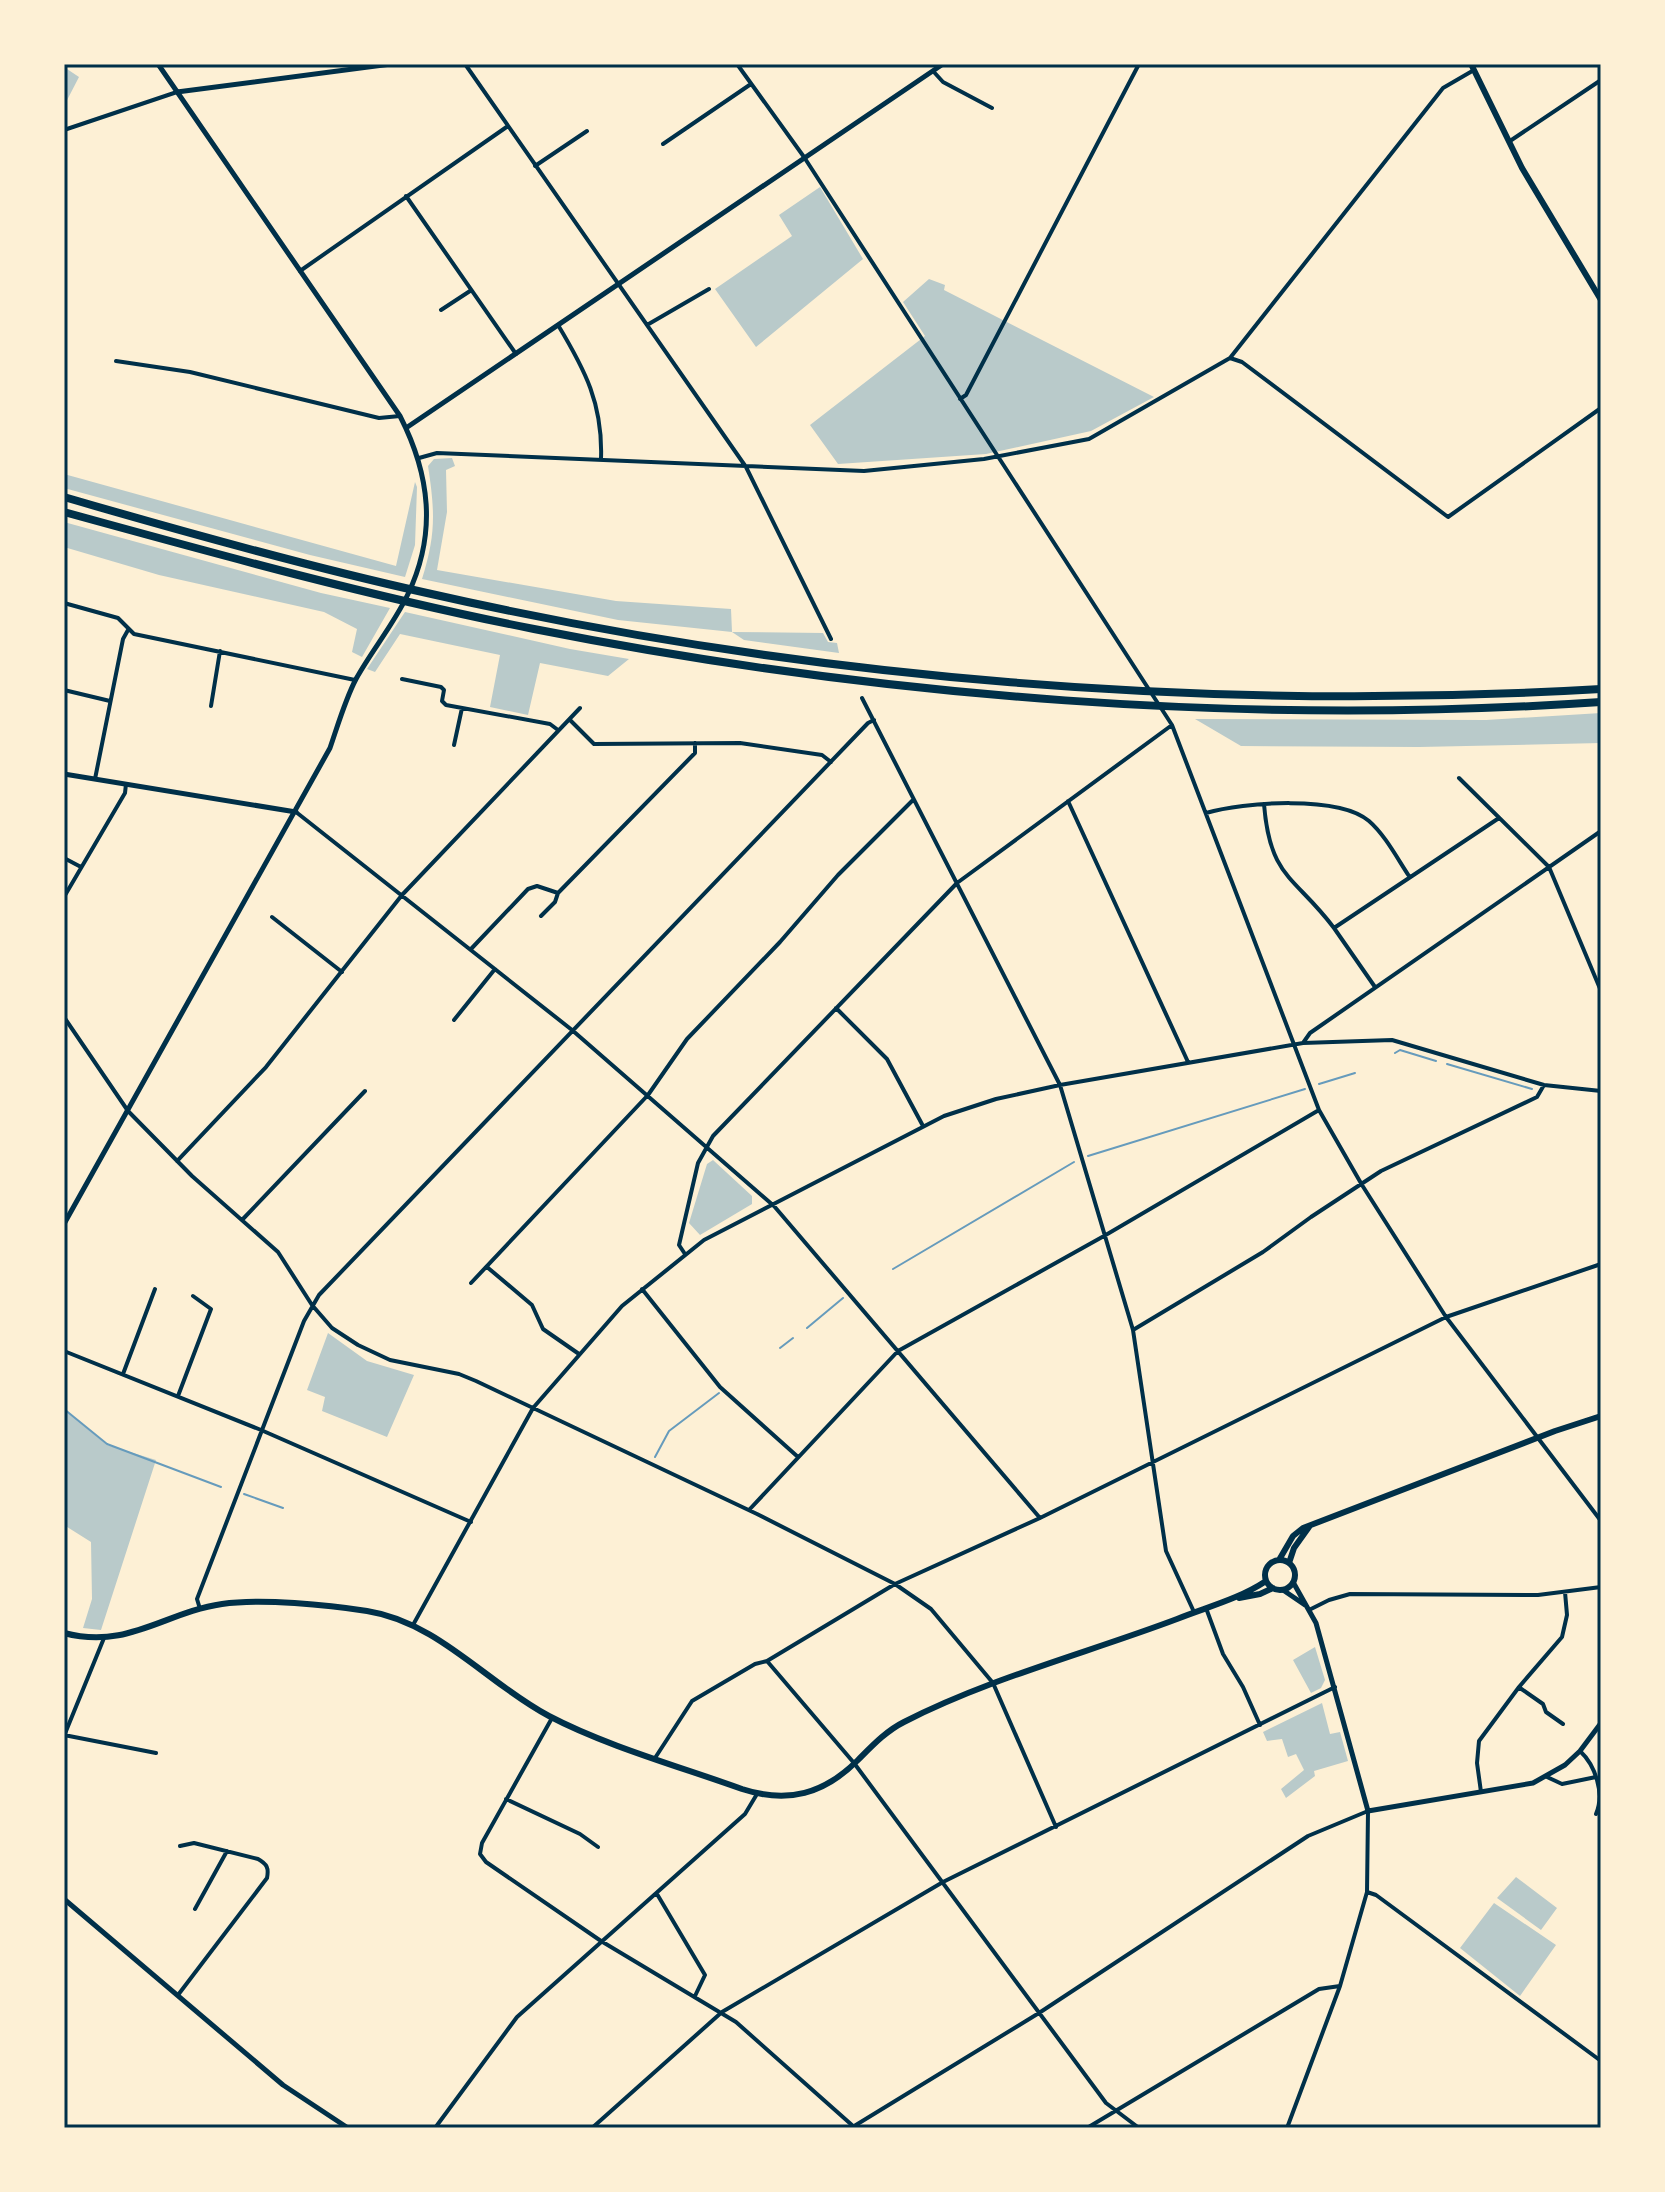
<svg xmlns="http://www.w3.org/2000/svg" width="1665" height="2192" font-family="'Crimson Pro',serif">
<style>
.green{fill:#b9caca}
.lines{fill:none;stroke-linecap:round;stroke-linejoin:round}
.stream{stroke:#669bbc;stroke-width:2}
.minor{stroke:#003049;stroke-width:4}
.tertiary{stroke:#003049;stroke-width:5}
.secondary{stroke:#003049;stroke-width:6}
.motorway{stroke:#003049;stroke-width:8}
.neatline{fill:none;stroke:#003049;stroke-width:3}
</style>
<rect width="100%" height="100%" fill="#fdf0d5"/>
<!-- green -->
<path class="green" d="M64,67L79,77L64,106Z
M820,187L863,259L756,347L715,289L792,236L779,215Z
M929,279L945,285L944,290L1154,397L1091,431L986,454L838,464L810,425L925,336L903,302Z
M452,458L455,466L446,470L447,512L437,570L616,601L731,609L732,632L823,633L828,642L837,643L839,653L744,640L732,632L618,620L422,579C436,534 435,512 428,466L434,459Z
M64,474L396,566L415,482L417,487L415,545L405,577L310,555L64,488Z
M64,522L321,593L390,608L362,657L352,652L357,629L324,612L159,575L64,547Z
M405,612L570,649L629,659L608,676L540,663L528,715L490,707L500,655L400,634L375,672L367,669Z
M1601,713V743L1419,747L1241,746L1195,719L1486,720Z
M713,1160L752,1196V1204L700,1235L689,1223L707,1164Z
M328,1333L367,1361L414,1375L387,1437L322,1411L325,1397L307,1390Z
M64,1409L107,1445L156,1460L101,1630L83,1628L92,1599L91,1542L64,1525Z
M1315,1647L1325,1680L1321,1688L1311,1693L1293,1660Z
M1322,1703L1330,1734L1340,1732L1348,1761L1314,1771L1315,1776L1286,1798L1281,1789L1304,1770L1296,1754L1288,1757L1282,1739L1267,1741L1263,1732Z
M1516,1877L1557,1908L1541,1930L1497,1898Z
M1494,1903L1556,1945L1520,1996L1460,1948Z"/>
<g class="lines">
<!-- stream -->
<path class="stream" d="M1395,1053L1400,1050L1436,1061
M1447,1064L1532,1089
M1319,1084L1355,1073
M1088,1156L1305,1089
M893,1269L1074,1162
M807,1328L843,1298
M780,1348L793,1338
M64,1409L107,1444L221,1487
M655,1457L669,1431L719,1393
M244,1494L283,1508"/>
<!-- minor -->
<path class="minor" d="M465,64L746,467L831,639
M737,64L804,157L1172,725L1319,1110L1362,1185L1446,1317L1601,1521
M933,71L943,82L992,108
M64,130L177,92
M1510,141L1601,80
M663,144L751,84
M535,166L587,131
M406,196L516,354
M300,271L508,126
M441,310L470,291
M558,325C585,370 603,404 601,459
M647,325L709,289
M1230,358L1443,88L1474,70
M116,361L190,372L379,418L400,416
M960,399L966,395L1139,64
M419,458L437,453L864,471L984,459L1089,439L1230,358L1242,362L1448,517L1601,408
M64,603L118,618L134,634L355,680
M402,679L441,687L444,690L442,701L446,705L550,724L558,730
M64,690L110,701
M862,698L1060,1085L1133,1330L1166,1551L1194,1612
M211,706L220,651
M570,720L594,744L740,743L822,755L831,762
M454,745L462,708
M1459,778L1549,867L1601,991
M95,779L123,639L128,630
M1068,801L1188,1062
M1264,804C1270,879 1295,876 1334,928
M296,812L572,1030L774,1206L1040,1518
M1206,813C1243,802 1339,795 1369,821C1385,835 1397,858 1409,876
M64,858L81,867
M64,897L125,793L126,784
M541,916L555,902L558,893
M272,917L342,972
M471,949L528,889L537,886L558,893L695,753V743
M1375,987L1334,928L1499,818
M836,1008L887,1059L923,1126
M64,1017L128,1111L192,1176L278,1252L312,1305L332,1328L358,1345L390,1360L459,1374L476,1381L757,1514L895,1584L931,1609L993,1683L1056,1827
M454,1020L495,969
M1303,1043L1310,1033L1601,831
M177,1161L266,1067L402,895L580,708
M242,1220L365,1091
M685,1254L679,1245L698,1163L713,1136L957,883L1172,725
M487,1267L532,1305L543,1329L579,1354
M471,1283L648,1095L687,1039L780,942L838,875L913,800
M642,1289L720,1387L798,1457
M1133,1330L1263,1252L1311,1217L1381,1171L1537,1097L1544,1085
M64,1351L261,1430L471,1522
M123,1374L155,1289
M178,1396L211,1309L193,1296
M749,1510L898,1351L1104,1236L1319,1110
M1206,1608L1223,1654L1243,1687L1260,1725
M200,1609L197,1599L304,1321L319,1295L868,723L874,720
M1309,1610L1329,1600L1350,1594L1538,1595L1601,1587
M413,1625L533,1408L622,1306L704,1240L944,1116L996,1099L1060,1085L1303,1043L1392,1040L1544,1085L1601,1091
M767,1661L854,1763L1106,2103L1139,2128
M1520,1688L1543,1704L1546,1712L1563,1724
M552,1718L482,1843L480,1854L486,1862L601,1941L736,2022L853,2126
M64,1735L156,1753
M64,1736L104,1638
M1580,1751C1595,1765 1605,1793 1596,1814
M655,1758L692,1701L755,1664L767,1661L895,1584L1040,1518L1446,1317L1601,1264
M1547,1777L1562,1784L1596,1777
M1481,1792L1477,1763L1479,1741L1519,1687L1562,1637L1567,1615L1565,1592
M506,1799L580,1834L598,1847
M1367,1892L1376,1895L1601,2061
M657,1894L705,1975L695,1996
M195,1909L227,1851
M178,1995L267,1878C269,1868 267,1864 258,1859L194,1843L180,1846
M64,2125L68,2128
M435,2128L517,2017L745,1814L757,1794
M592,2128L722,2012L943,1882L1335,1687
M851,2128L1039,2013L1308,1836L1368,1811L1367,1892L1340,1986L1287,2128
M1087,2128L1319,1989L1340,1986"/>
<!-- tertiary -->
<path class="tertiary" d="M177,92L391,64
M406,428L943,64
M64,774L296,812
M64,1224L330,748C338,725 345,700 356,679C372,650 394,624 408,594C437,533 430,475 400,416L158,64
M1293,1582L1316,1623L1368,1811L1533,1783L1565,1765L1580,1751L1601,1723
M1283,1590L1305,1605
M64,1899L283,2085L348,2128"/>
<!-- secondary -->
<path class="secondary" d="M1471,64L1522,168L1601,300
M1279,1560L1293,1536L1303,1528L1555,1431L1601,1416
M1265 1575a15 15 0 1 1 30 0a15 15 0 1 1-30 0Z
M1289,1563L1294,1548L1309,1527
M1239,1598L1260,1594L1273,1588
M64,1633C128,1650 165,1612 222,1604C260,1598 329,1605 367,1611C438,1622 488,1684 549,1716C606,1746 681,1767 742,1789C788,1804 824,1794 858,1760C872,1746 886,1731 904,1722C990,1678 1087,1653 1177,1619C1207,1607 1239,1599 1266,1581"/>
<!-- motorway -->
<path class="motorway" d="M64,497C184,532 305,566 427,593C810,680 1209,712 1601,689
M64,512C220,555 376,598 534,629C883,698 1246,726 1601,702"/>
</g>
<!-- border -->
<rect width="1665" height="2192" fill="none" stroke="#fdf0d5" stroke-width="132"/>
<rect x="66" y="66" width="1533" height="2060" class="neatline"/>
</svg>
